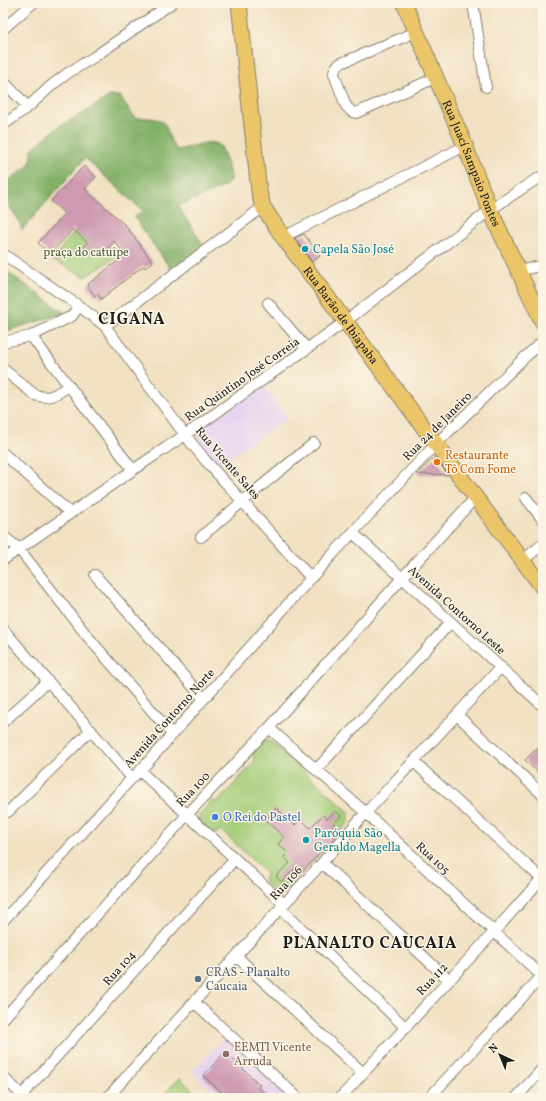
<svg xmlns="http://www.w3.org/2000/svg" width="546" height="1101" font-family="Vollkorn,serif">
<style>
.built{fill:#e6d2f0}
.green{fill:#a3cc78;stroke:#60744a}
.forest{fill:#82b068;stroke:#4f6642}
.building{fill:#cd9ab2}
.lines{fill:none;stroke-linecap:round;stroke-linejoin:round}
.street-casing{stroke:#867e6f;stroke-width:12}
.primary-casing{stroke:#867e6f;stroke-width:17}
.street{stroke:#fff;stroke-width:10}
.primary{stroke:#ebc669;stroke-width:15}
.culture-dot{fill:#0f9aa8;stroke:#fcf5e5;stroke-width:1.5}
.food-dot{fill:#e8710a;stroke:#fcf5e5;stroke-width:1.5}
.shop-dot{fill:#3f7fe0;stroke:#fcf5e5;stroke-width:1.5}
.service-dot{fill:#5c6f8a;stroke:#fcf5e5;stroke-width:1.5}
.education-dot{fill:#8d6e63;stroke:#fcf5e5;stroke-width:1.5}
.labels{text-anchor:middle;stroke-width:3;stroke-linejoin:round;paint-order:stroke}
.street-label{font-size:12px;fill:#1c1c1c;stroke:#fcf5e5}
.culture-label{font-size:12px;fill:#0d838f;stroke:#fcf5e5;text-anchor:start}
.park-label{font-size:12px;fill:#4b5a3c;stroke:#fcf5e5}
.food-label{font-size:12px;fill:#c56008;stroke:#fcf5e5;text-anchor:start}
.shop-label{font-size:12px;fill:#366cbe;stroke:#fcf5e5;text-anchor:start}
.service-label{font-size:12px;fill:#4e5e75;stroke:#fcf5e5;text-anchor:start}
.education-label{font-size:12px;fill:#785e54;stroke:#fcf5e5;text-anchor:start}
.district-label{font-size:16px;font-weight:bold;letter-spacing:1px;fill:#1c1c1c;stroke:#fcf5e5}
</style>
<rect width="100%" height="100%" fill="#fcf5e5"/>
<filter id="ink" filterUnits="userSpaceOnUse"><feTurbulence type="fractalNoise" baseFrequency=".025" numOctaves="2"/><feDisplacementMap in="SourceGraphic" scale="8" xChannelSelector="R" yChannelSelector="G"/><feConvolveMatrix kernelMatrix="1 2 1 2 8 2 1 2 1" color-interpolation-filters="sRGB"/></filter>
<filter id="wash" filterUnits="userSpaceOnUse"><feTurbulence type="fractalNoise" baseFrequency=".012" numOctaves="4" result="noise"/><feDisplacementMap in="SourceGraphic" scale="16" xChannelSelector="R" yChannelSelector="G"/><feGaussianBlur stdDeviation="0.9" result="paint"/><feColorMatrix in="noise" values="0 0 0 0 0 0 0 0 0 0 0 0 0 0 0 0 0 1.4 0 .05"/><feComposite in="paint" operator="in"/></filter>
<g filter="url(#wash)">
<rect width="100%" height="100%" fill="#f1e1c2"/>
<!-- built -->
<path class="built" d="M262,386L288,418L217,466L194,433Z
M225,1037L288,1098H220L192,1072Z"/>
<!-- green -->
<path class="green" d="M86,220L118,256L85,277L55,261H52L62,248L61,247Z
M265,740L272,743L349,812V822L284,892H275L264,882L266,873L221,830L213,835L200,823L199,815L211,801L218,802L255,761L252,753Z
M180,1078L200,1098H160Z"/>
<!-- forest -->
<path class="forest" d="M110,96H120L135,118C144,118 162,116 166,127C170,137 170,142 177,150C188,149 213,136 221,147C224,151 229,171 231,178L226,185L219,189L178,206L204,246L172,271L134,217L144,212L85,158L22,230L18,219L3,197V185L29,165L32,157L31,151L34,147L59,126L82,114Z
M3,269L65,313L3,332Z"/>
<g id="blocks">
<!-- building -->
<path class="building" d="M84,166L96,177L85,189L125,225L153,262L145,268L143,266L101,299L98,294L95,296L87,285L125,255L114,241L102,255L95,249L91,253L84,247L88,243L73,229L50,254L38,243L65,214L51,201Z
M304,234L320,256L312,262L295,238Z
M435,457L448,475L417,474L422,469Z
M536,749L543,756V777L525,760Z
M276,808L295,825L301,819L310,828L323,815L327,819L336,811L341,816L333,824L341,831L301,873L296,868L281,882L276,876L290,863L284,857L288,853L278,844L284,837L265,820Z
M225,1052L260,1085L258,1087L269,1098H228L203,1076Z"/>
</g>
</g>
<g filter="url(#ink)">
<use href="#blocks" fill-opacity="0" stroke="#867e6f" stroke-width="1"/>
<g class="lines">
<!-- street casing -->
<g class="street-casing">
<path id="street" d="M473,3L486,87
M3,29L33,3
M416,32L339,64C336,67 334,69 334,74L346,106L352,112L356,113L435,78
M3,81L28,107
M3,125L28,107L52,85L68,73L94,57L172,3
M283,237L465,146
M3,254L79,306L105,326L185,435L206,461L311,578
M519,271L535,267H543
M268,303L307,349
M105,326L263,207
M31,336L133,470
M3,342L31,336L72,316L79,306
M3,369L35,395C50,400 56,394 69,386
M3,453L70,513
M526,498L543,520
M353,533L543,706
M3,536L19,549L88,637L172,734
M201,537L243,501L314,443
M3,560L133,470L185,435L346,321L490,210L532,182L543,176
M522,561L543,544
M95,575L204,699
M3,629L132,778
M457,715L543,795
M3,722L48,681
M269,728L366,813L543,977
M413,761L543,880
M316,770L451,622
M140,771L284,904
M8,812L91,730
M322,863L449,980
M280,908L405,1027
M3,921L132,778L140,771L311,578L367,517L436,444L524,358L543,341
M236,956L363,1073
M194,1002L298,1098
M3,1019L187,815L269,728L402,578L475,498
M3,1077L25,1098
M22,1095L235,859
M107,1098L194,1002L322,863L361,818L501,667
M340,1098L494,932L543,877
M429,1098L542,976
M516,1098L543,1068"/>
</g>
<!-- primary casing -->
<g class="primary-casing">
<g id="primary">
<path id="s1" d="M239,3L259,192L263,207L283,237L447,459L543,588"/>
<path id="s2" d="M404,3L464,143L490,210L543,323"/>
</g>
</g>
<!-- street -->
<use href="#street" class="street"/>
<!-- primary -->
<use href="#primary" class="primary"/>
</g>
</g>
<!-- markers -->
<g class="culture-dot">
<circle cx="305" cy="249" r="4"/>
<circle cx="306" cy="840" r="4"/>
</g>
<circle class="food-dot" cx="437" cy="462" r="4"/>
<circle class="shop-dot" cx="215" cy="817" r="4"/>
<circle class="service-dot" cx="198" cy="979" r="4"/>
<circle class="education-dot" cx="226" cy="1054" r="4"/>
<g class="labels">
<!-- street labels -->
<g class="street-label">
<text dy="4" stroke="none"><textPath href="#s2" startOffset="174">Rua Juací Sampaio Pontes</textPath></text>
<text dy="4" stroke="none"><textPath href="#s1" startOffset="339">Rua Barão de Ibiapaba</textPath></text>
<text transform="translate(242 379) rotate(-35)" y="4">Rua Quintino José Correia</text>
<text transform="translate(437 426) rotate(-45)" y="4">Rua 24 de Janeiro</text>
<text transform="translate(228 463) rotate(49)" y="4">Rua Vicente Sales</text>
<text transform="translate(457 610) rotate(42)" y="4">Avenida Contorno Leste</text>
<text transform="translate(169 718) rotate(-48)" y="4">Avenida Contorno Norte</text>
<text transform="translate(193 789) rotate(-47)" y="4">Rua 100</text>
<text transform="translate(433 858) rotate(43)" y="4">Rua 105</text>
<text transform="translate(286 883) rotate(-48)" y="4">Rua 106</text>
<text transform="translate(119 968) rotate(-48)" y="4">Rua 104</text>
<text transform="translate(432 979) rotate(-47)" y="4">Rua 112</text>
</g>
<!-- culture labels -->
<g class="culture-label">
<text x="313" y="253">Capela São José</text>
<text x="314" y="837">Paróquia São<tspan x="314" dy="14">Geraldo Magella</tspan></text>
</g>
<!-- park labels -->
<g class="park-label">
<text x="86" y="256">praça do catuipe</text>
</g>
<!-- food labels -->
<g class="food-label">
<text x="445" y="459">Restaurante<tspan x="445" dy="14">Tô Com Fome</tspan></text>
</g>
<!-- shop labels -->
<g class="shop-label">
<text x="223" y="821">O Rei do Pastel</text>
</g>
<!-- service labels -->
<g class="service-label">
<text x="206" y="976">CRAS - Planalto<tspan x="206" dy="14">Caucaia</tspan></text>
</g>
<!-- education labels -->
<g class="education-label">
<text x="234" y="1051">EEMTI Vicente<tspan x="234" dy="14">Arruda</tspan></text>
</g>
<!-- district labels -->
<g class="district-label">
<text x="132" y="324">CIGANA</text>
<text x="370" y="948">PLANALTO CAUCAIA</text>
</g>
</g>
<!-- margin -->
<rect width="546" height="1101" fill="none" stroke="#fcf5e5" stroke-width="16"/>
<!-- north arrow -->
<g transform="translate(500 1055) rotate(316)" stroke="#fcf5e5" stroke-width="3" paint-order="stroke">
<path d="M0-3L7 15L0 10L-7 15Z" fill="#1c1c1c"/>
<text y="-6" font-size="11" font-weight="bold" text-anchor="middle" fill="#1c1c1c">N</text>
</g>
</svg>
